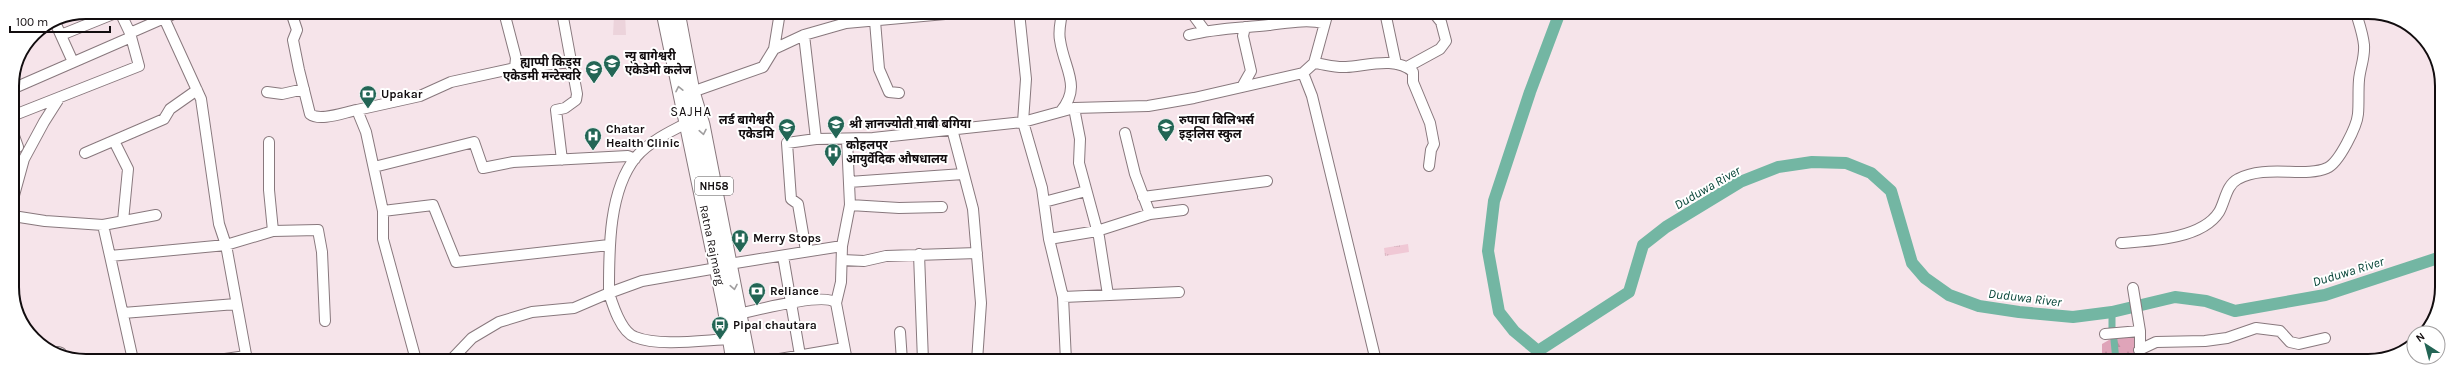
<svg xmlns="http://www.w3.org/2000/svg" width="2454" height="373" font-family="Karla,'Noto Sans Devanagari',sans-serif">
<style>
.built{fill:#ecd3db}
.grass{fill:url(#grass-tufts)}
.forest{fill:url(#forest-firs)}
.lines{fill:none;stroke-linecap:round;stroke-linejoin:round}
.canal{stroke:#73b6a3;stroke-width:7}
.river{stroke:#73b6a3;stroke-width:12}
.minor-casing{stroke:#88787d;stroke-width:12}
.highway-casing{stroke:#88787d;stroke-width:17}
.minor{stroke:#fff;stroke-width:10}
.highway{stroke:#fff;stroke-width:15}
.oneway{stroke:#a09e9f}
.labels{text-anchor:middle;stroke-width:4;stroke-linejoin:round;paint-order:stroke}
.shield{fill:#fff;stroke:#595657;stroke-width:1}
.shield-label{font-size:11px;font-weight:bold;fill:#120d0f}
.poi-label{font-size:12px;font-weight:bold;fill:#120d0f;stroke:#fff;text-anchor:start}
.street-label{font-size:12px;fill:#120d0f;stroke:#fff}
.neighbourhood-label{font-size:13px;letter-spacing:1px;fill:#120d0f;stroke:#fff}
.water-label{font-size:13px;font-style:italic;fill:#054336;stroke:#fff}
.rim{fill:none;stroke:#120d0f;stroke-width:2}
</style>
<defs>
<pattern id="grass-tufts" width="24" height="20" patternUnits="userSpaceOnUse"><rect width="24" height="20" fill="#f0c8d5"/><path d="M3 7l-1-3M5 7V3M7 7l1-3M15 17l-1-3M17 17v-4M19 17l1-3" fill="none" stroke="#cdabb6"/></pattern>
<pattern id="forest-firs" width="22" height="20" patternUnits="userSpaceOnUse"><rect width="22" height="20" fill="#dfa4b9"/><path d="M5 1l3.5 6h-7zM16 11l3.5 6h-7z" fill="#be8c9e"/></pattern>
</defs>
<rect width="100%" height="100%" fill="#f6e4ea"/>
<!-- built -->
<path class="built" d="M625,13L626,35H613L614,16Z"/>
<!-- grass -->
<path class="grass" d="M1408,244L1409,252L1385,256L1384,248Z"/>
<!-- forest -->
<path class="forest" d="M2128,329L2135,340L2136,361H2102V344Z"/>
<g class="lines">
<!-- canal -->
<path class="canal" d="M2112,312V330
M2114,340L2116,361"/>
<!-- river -->
<path class="river" d="M1560,12L1530,92L1494,201L1488,251L1499,312L1514,331L1538,351L1629,292L1643,245L1666,227L1740,182L1778,167L1812,162L1846,163L1871,173L1891,191L1912,263L1925,278L1949,295L1979,306L2019,312L2073,317L2112,312L2175,297L2206,301L2235,311L2325,295L2441,257"/>
<!-- minor casing -->
<g class="minor-casing">
<path id="minor" d="M291,12L297,30L293,40L299,70L310,114C320,122 345,112 357,110
M504,12L516,58L515,68
M562,12L577,94L576,100L565,108L556,110L562,160
M1019,12L1026,79L1023,122L1042,188L1049,239L1063,297L1066,361
M1191,12L1205,31
M1328,12L1314,63L1303,73L1312,96L1376,361
M1385,12L1396,64
M1327,14L1347,12
M1437,15L1450,12
M164,18L201,99L219,224L226,245L247,360
M54,20L73,62
M875,21L879,69L889,92L899,93
M130,33L178,12
M61,35L118,12
M804,35L816,139L873,138L1023,122L1074,108L1148,106L1194,98L1303,73
M1189,35C1215,28 1242,28 1269,25C1287,23 1305,19 1324,23
M774,49L804,35L846,23L967,12
M1314,63C1324,64 1335,68 1346,67C1366,66 1396,56 1413,72V82L1430,123L1434,144L1431,150L1429,166
M1407,67L1440,49L1446,41L1441,22L1433,12
M1242,87L1251,71L1243,36L1245,27
M12,89L129,38
M267,92L282,94L304,89
M692,92L763,67L774,49L780,12
M1074,108L1080,139L1079,163L1099,237L1108,295
M1061,111C1082,86 1064,69 1060,40C1058,30 1061,22 1062,12
M12,116L139,66L130,33L120,12
M687,123C669,132 649,142 636,157C608,191 609,252 609,293L642,281L717,268
M952,129L973,209L981,303L977,361
M13,133L18,147L13,149
M1125,133L1135,174L1150,214
M114,141L128,169L123,221
M269,142V190L273,231
M85,153L164,119L170,109L197,90
M374,167L474,142L483,168L513,162L628,156L635,159
M849,182L963,174
M1143,197L1267,181
M13,199L24,159L44,122L58,100
M1044,202L1086,191
M850,205L899,208L942,207
M383,211L433,205L456,262L609,245
M13,216L45,221L103,225L110,256L226,245L273,231L318,230L322,252L325,321
M103,225L156,215
M1049,239L1097,231L1150,214L1183,210
M2121,243C2150,241 2202,239 2219,212C2225,202 2226,185 2238,179C2265,164 2305,178 2327,168C2339,163 2357,126 2358,114C2359,103 2358,91 2359,80C2360,68 2365,58 2364,45C2363,34 2359,23 2356,13
M806,251L798,204L791,199L787,143L816,139
M919,254L923,361
M110,256L133,360
M783,256L801,361
M842,260L864,261L886,256L977,253
M729,264L842,246
M2133,288L2140,331V361
M1063,297L1179,292
M123,313L236,304
M739,314C756,310 825,292 836,303
M900,332L902,361
M2105,334L2140,331
M2139,350L2156,342L2205,341L2227,338L2256,328L2280,331L2290,342L2299,344L2325,338
M58,352L61,353
M218,360L246,356
M416,360L383,239V211L366,132L357,110L420,96L451,82L515,68L571,62
M451,360L472,338L499,322L532,312L574,308L609,293C613,306 621,332 635,337C660,347 704,340 731,339
M768,361L844,348
M847,361L836,303L841,282L842,246L850,205L847,140"/>
</g>
<!-- highway casing -->
<g class="highway-casing">
<path id="highway" d="M664,12L725,306L734,361
M677,12L692,92L702,125L748,361"/>
</g>
<!-- minor -->
<use href="#minor" class="minor"/>
<!-- highway -->
<use href="#highway" class="highway"/>
</g>
<!-- one-way arrows -->
<defs><path id="oneway-chevron" d="M-2-3.5L2.5 0L-2 3.5" fill="none" stroke-width="1.6" stroke-linecap="round" stroke-linejoin="round"/></defs>
<g class="oneway">
<use href="#oneway-chevron" transform="translate(679 89) rotate(-102)"/>
<use href="#oneway-chevron" transform="translate(703 132) rotate(79)"/>
<use href="#oneway-chevron" transform="translate(734 287) rotate(79)"/>
</g>
<!-- icons -->
<defs>
<g id="school-pin" transform="scale(0.9)"><path d="M0 17L-7.5 6A9.5 9.5 0 1 1 7.5 6Z" fill="#236555" stroke="#fff"/><path d="M0-5L7-2L0 1L-7-2ZM-4 1L0 2.5L4 1V4Q0 6-4 4Z" fill="#fff"/></g>
<g id="bank-pin" transform="scale(0.9)"><path d="M0 17L-7.5 6A9.5 9.5 0 1 1 7.5 6Z" fill="#236555" stroke="#fff"/><path d="M-6-4H6V4H-6ZM0-2.3a2.3 2.3 0 1 0 0 4.6a2.3 2.3 0 1 0 0-4.6Z" fill="#fff"/></g>
<g id="hospital-pin" transform="scale(0.9)"><path d="M0 17L-7.5 6A9.5 9.5 0 1 1 7.5 6Z" fill="#236555" stroke="#fff"/><path d="M-5-5h3v3.5h4V-5h3V5h-3V1.5h-4V5h-3Z" fill="#fff"/></g>
<g id="bus-pin" transform="scale(0.9)"><path d="M0 17L-7.5 6A9.5 9.5 0 1 1 7.5 6Z" fill="#236555" stroke="#fff"/><path d="M-5-6H5V4H4V6H2V4H-2V6H-4V4H-5ZM-3.5-4V0h7V-4ZM-3.5 1.2v1.5H-2V1.2ZM2 1.2v1.5H3.5V1.2Z" fill="#fff"/></g>
</defs>
<g fill-rule="evenodd">
<use href="#school-pin" x="612" y="63"/>
<use href="#school-pin" x="594" y="69"/>
<use href="#bank-pin" x="368" y="94"/>
<use href="#school-pin" x="836" y="124"/>
<use href="#school-pin" x="787" y="127"/>
<use href="#school-pin" x="1166" y="127"/>
<use href="#hospital-pin" x="593" y="136"/>
<use href="#hospital-pin" x="833" y="152"/>
<use href="#hospital-pin" x="740" y="238"/>
<use href="#bank-pin" x="757" y="291"/>
<use href="#bus-pin" x="720" y="325"/>
</g>
<g class="labels">
<!-- shield labels -->
<rect class="shield" x="695" y="177" width="38" height="18" rx="3"/>
<g class="shield-label">
<text x="714" y="190">NH58</text>
</g>
<!-- poi labels -->
<g class="poi-label">
<text x="625" y="60">न्यु बागेश्वरी<tspan x="625" dy="14">एकेडेमी कलेज</tspan></text>
<text x="581" y="66" text-anchor="end">ह्याप्पी किड्स<tspan x="581" dy="14">एकेडमी मन्टेस्वरि</tspan></text>
<text x="381" y="98">Upakar</text>
<text x="774" y="124" text-anchor="end">लर्ड बागेश्वरी<tspan x="774" dy="14">एकेडमि</tspan></text>
<text x="1179" y="124">रुपाचा बिलिभर्स<tspan x="1179" dy="14">इङ्लिस स्कुल</tspan></text>
<text x="849" y="128">श्री ज्ञानज्योती माबी बगिया</text>
<text x="606" y="133">Chatar<tspan x="606" dy="14">Health Clinic</tspan></text>
<text x="846" y="149">कोहलपुर<tspan x="846" dy="14">आयुर्वेदिक औषधालय</tspan></text>
<text x="753" y="242">Merry Stops</text>
<text x="770" y="295">Reliance</text>
<text x="733" y="329">Pipal chautara</text>
</g>
<!-- street labels -->
<g class="street-label">
<text transform="translate(712 245) rotate(78)" y="4">Ratna Rajmarg</text>
</g>
<!-- neighbourhood labels -->
<g class="neighbourhood-label">
<text x="691" y="116">SAJHA</text>
</g>
<!-- water labels -->
<g class="water-label">
<text transform="translate(1707 187) rotate(-30)" y="5">Duduwa River</text>
<text transform="translate(2348 271) rotate(-17)" y="5">Duduwa River</text>
<text transform="translate(2025 297) rotate(7)" y="5">Duduwa River</text>
</g>
</g>
<!-- crop -->
<path d="M0 0H2454V373H0ZM86 19H2368A67 67 0 0 1 2435 86V287A67 67 0 0 1 2368 354H86A67 67 0 0 1 19 287V86A67 67 0 0 1 86 19Z" fill="#fff" fill-rule="evenodd"/>
<path class="rim" d="M86 19H2368A67 67 0 0 1 2435 86V287A67 67 0 0 1 2368 354H86A67 67 0 0 1 19 287V86A67 67 0 0 1 86 19Z"/>
<!-- north arrow -->
<g transform="translate(2426 345) rotate(324)"><circle r="19" fill="#ffffff" stroke="#a09e9f"/>
<path d="M0-3L7 15L0 10L-7 15Z" fill="#236555"/>
<text y="-6" font-size="11" font-weight="bold" text-anchor="middle" fill="#120d0f">N</text>
</g>
<!-- scale -->
<path d="M10 26v6h100v-6" fill="none" stroke="#120d0f" stroke-width="2"/>
<text x="16" y="26" font-size="12" fill="#120d0f" stroke="#ffffff" stroke-width="3" paint-order="stroke">100 m</text>
</svg>
